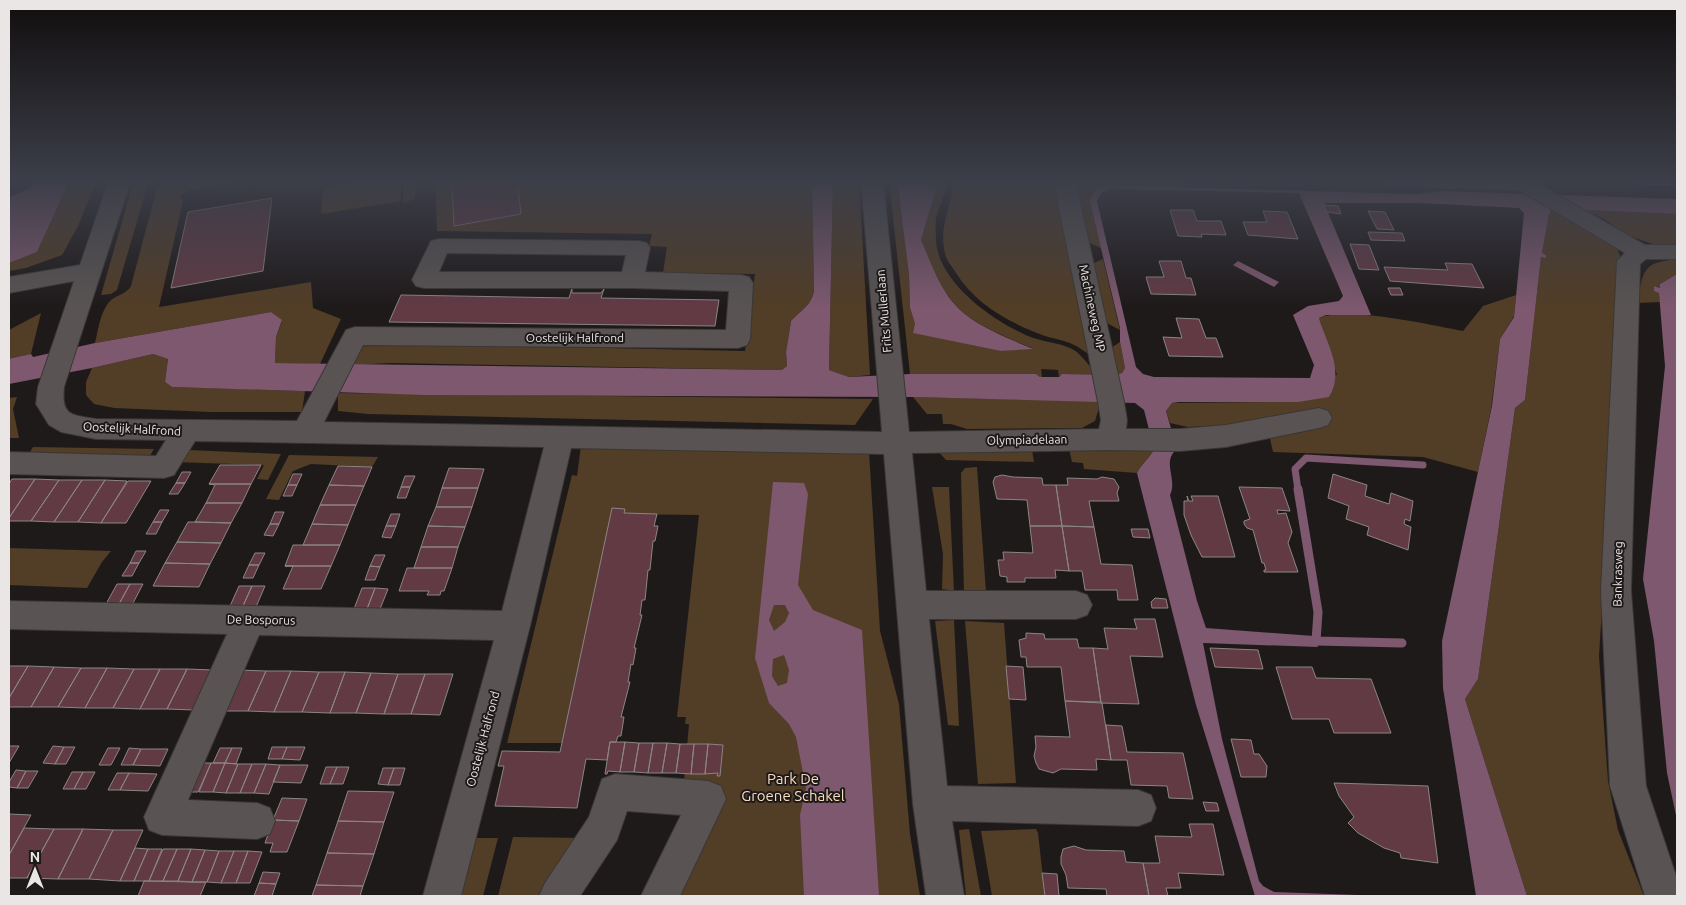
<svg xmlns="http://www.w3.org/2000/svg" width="1686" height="905" font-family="Ubuntu,sans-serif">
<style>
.green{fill:#523d26}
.water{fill:#7d586e;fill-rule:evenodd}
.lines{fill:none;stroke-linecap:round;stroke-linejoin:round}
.stream-far1{stroke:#7d586e;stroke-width:7}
.stream{stroke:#7d586e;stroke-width:9}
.building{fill:#613a44;stroke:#8b8586}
.minor-casing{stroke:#3a3736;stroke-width:2}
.minor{fill:#595453;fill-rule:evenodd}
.labels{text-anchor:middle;stroke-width:4;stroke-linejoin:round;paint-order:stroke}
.street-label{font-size:12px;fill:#eae6e6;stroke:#1f1a1a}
.near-park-label{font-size:15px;fill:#faddbe;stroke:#1f1a1a}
</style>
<rect width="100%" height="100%" fill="#1f1a1a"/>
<!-- green -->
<path class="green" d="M70,180H97L78,226L62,255L26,268L9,271V263L37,252Z
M134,180H149L117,290L111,294L101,295Z
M159,180H179V184L209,180H255L190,190L179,195L183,201L159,307L311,282L313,308L341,319L320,364L275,363L276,337L282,321L271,312L95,343C98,330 100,313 109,302C115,295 126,295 131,286Z
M373,180H401V201L321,214L323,188Z
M404,180H416L415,199L403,203Z
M435,180H812L814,291C811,306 801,310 791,321L786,352L787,366L782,370L391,363L350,365L361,347L377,343L745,351L755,274L663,273L667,247L649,246L652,234L437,231Z
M833,180H859L870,375L849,377L829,370Z
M889,180H897L909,275L910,308L915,324L1001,351L1032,348C1010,339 975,325 958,308C940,289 931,263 921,240L936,189L932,182L898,180H1057L1094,355C1085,354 1082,348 1074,345C1065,340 1054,339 1045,336C1010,323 976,305 956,273C953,268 948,262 946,257C937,227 952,209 953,182H947C946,195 939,205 936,218C935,225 936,234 936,241C939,283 993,321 1028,336C1042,342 1058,342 1072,349C1079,352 1085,361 1091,367L1095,368L1096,375L1062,374L1059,377L1058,370L1041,369L1042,377H1040L1036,374H910Z
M1092,180L1180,181L1186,187L1111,185L1098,189L1090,202L1101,248L1085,241L1075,190L1084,182Z
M1554,206L1617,248L1621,258L1614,415L1599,656L1608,781L1618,830L1644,896H1527L1465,699L1478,679L1515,408L1525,400L1541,256L1546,257V255L1542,253L1549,214Z
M1584,210L1677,214V247L1653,244L1627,235L1604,219Z
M1103,259L1120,330L1103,321L1090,265Z
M1677,259V274L1660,284V288L1655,286L1659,292L1660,302L1637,303C1644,270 1641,263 1677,259Z
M1516,295L1514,316L1500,339L1491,409L1478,472L1423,457L1273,452L1269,434L1277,422L1188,427L1170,423L1166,411L1172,403L1267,402L1337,375L1319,318C1349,306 1429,325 1463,331L1483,306Z
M41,313L31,354L9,360V330Z
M1120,342L1125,368L1122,373L1114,375L1108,350Z
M153,354L168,359L165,382L172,387L305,391L302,412H211L114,408L94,404L86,395V382L92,368Z
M338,393L873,399L855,425L368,414L338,411Z
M17,397L13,409L19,438H9V398Z
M913,397L1101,401L1095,421L1082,428L967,429L951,424H943L942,414H927Z
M868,435L880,631L899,704L910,834L920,896H668L679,839L689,724H685L686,717H677L699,515L612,514L568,743H507L572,475L577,476L582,438Z
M33,447L154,449L148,459L27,457Z
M166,449L281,454L268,480L257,479L264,465L173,462Z
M1069,449H1154C1150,458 1142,463 1137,473L1084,469L1083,463L1072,462Z
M937,450H1032L1034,462L946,460Z
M289,455L378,457L372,467L311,464L293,471L279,500L266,499Z
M977,467L986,592H964L961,473L965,468Z
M932,487H949L954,591L942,589L943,554Z
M9,548L111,551L102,562L87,588L9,585Z
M954,620L959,726L948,725L935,621Z
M965,621L1004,623L1016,783L978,784Z
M969,829L981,896H966L959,830Z
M1036,829L1038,833L1045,896H992L981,831Z
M513,837L584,838L543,896H498Z
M476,838H498L483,896H461Z"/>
<!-- water -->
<path class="water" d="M34,180H70L37,252L9,263V197L29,189Z
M812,180H833L829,370L849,377L910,374H1036L1040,377H1059L1062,374L1114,375L1122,373L1125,368L1120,342V328L1090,202C1091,190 1100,188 1111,185L1415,194L1444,191L1677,199V214L1584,210L1554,206L1549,214L1542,253L1546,255V258L1541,257L1525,400L1515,408L1478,679L1465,699L1527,896H1476L1443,688L1442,641L1492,406L1500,339L1514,317L1524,213L1519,208L1420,203H1324L1371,315H1326L1319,318C1327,345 1345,370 1329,397L1298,402H1179L1172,403L1166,411L1177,449C1161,462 1178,479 1170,495L1197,601L1206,628L1314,636L1318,647L1203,643L1222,739L1259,881L1263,886L1274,892L1386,896H1255L1196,705L1137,473C1142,463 1150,458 1154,449L1144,410L1135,403L913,397L425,395L172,387L165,382L168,359L153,354L92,368L9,384V359L31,354L33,357L95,343L271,312L282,320L276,337L275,363L782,370L787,366L786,352L791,321C801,310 811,306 814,291ZM1110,189L1299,193L1343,296L1339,301L1308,306L1293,315L1314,365L1310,378L1154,377L1143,374L1136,367L1097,201L1102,192Z
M897,180L932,182L936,189L921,240C931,262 940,290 958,308C976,326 1010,339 1033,349L1001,351L913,333L915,324L910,308L909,275Z
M1238,261L1279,282L1274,287L1233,265Z
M1677,274V820L1667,773L1654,641L1643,579L1665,366L1659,293L1654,291V286L1660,288V284Z
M773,482L804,483L808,494L798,585L813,610L862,630L879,896H804L800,815L806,788L796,737L789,724L769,703L755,658ZM774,605H785L789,613L785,622L774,631L769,620ZM784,655L789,670L787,683L778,686L772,676L773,659Z"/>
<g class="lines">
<!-- stream-far1 -->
<path class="stream-far1" d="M1298,490L1295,469L1306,458L1423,465"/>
<!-- stream -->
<path class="stream" d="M1298,489L1318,612L1316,641L1402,643"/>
</g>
<!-- building -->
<path class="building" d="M491,180H517L521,214L454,226L452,186Z
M1636,180H1677V185L1639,184Z
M272,198L263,271L171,288L188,212Z
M1324,205L1338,206L1341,214L1326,212Z
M1170,210H1193L1197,221H1221L1226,235L1201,234L1202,237L1178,236Z
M1263,211L1287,212L1298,239L1248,235L1243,222H1267Z
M1368,211L1385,212L1394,230L1377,229Z
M1368,232L1402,233L1405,241L1371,240Z
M1350,244L1369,245L1379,270L1359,269Z
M1159,261H1181L1186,278H1191L1196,295L1151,294L1146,277H1164Z
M1445,263L1472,264L1484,288L1390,281L1384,267L1448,270Z
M572,288V293H601L604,289L601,298L719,300L715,326L389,322L401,295L569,298Z
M1388,288H1400L1403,295H1391Z
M1176,318L1199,319L1206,338H1216L1223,357L1169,356L1163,337L1182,338Z
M220,465H261L251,484H209Z
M338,466L372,467L364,486L329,485Z
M449,468L484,469L478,488H442Z
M182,472H191L185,483H176Z
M293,474H302L297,485H288Z
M1333,474L1367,485L1365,496L1389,504L1391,493L1413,501L1410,521L1405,519L1404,524L1411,527L1408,550L1367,535L1369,527L1346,519L1349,506L1328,498Z
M1002,475L1013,477L1042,478L1043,485H1056L1062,526H1030L1027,500L997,499L993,482L995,477Z
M405,476H415L410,487H401Z
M1102,477L1114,479L1119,487L1117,493L1119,501H1089L1094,527L1062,526L1056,485H1068L1067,478L1097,479Z
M12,479H35L9,518V484Z
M35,479L59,480L31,521H9V518Z
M59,480H82L54,522L31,521Z
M82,480H105L78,522H54Z
M105,480L127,481L101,523L78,522Z
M128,481H151L126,523H101Z
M176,483H185L178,494H169Z
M209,484H251L242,503H206L215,485Z
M288,485H297L292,496H283Z
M329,485L364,486L356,505H320Z
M401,487H410L406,498H397Z
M1239,487L1282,488L1290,511L1277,510L1278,514L1286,513L1292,532L1288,543L1298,572H1264V570H1266L1264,563H1262L1253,530L1247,528L1244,524V521L1250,519Z
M442,488H478L472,507H436Z
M1187,496L1189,501H1193L1191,496H1218L1235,557H1202L1191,535L1184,515V501H1188Z
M206,503H242L231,523L195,522Z
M320,505H356L348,525L312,524Z
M436,507H472L465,527L428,526Z
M612,508L625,509L624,513L657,514L654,526H658L655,541H653L650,570H648L645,600H642L640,615H642L634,648H636L633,665L631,664L628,682H630L621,717H624L621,736H618L616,742H610L607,760L586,759L577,808L495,806L504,766H498L502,751L560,752Z
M160,510H169L162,522H153Z
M275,512H284L279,524H270Z
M391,514H400L396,526H386Z
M153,522H162L156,534H146Z
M188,522H195L231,523L221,543L177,542Z
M270,524H279L273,536L264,535Z
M312,524L348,525L340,545H303Z
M386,526H396L391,538L382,537Z
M428,526L465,527L458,547H421Z
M1030,526H1062L1069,571L1055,570L1056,578H1025V582H1007V577L1000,576L998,560H1004L1003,552L1033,553Z
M1062,526L1094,527L1101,564L1132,565L1138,600H1118L1117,590H1085L1082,571H1069Z
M1131,529H1148L1150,538L1133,537Z
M177,542L221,543L210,564L165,563Z
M293,545H340L331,566H285Z
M421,547H458L452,568H414Z
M136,551H146L139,563H130Z
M255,553H265L259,565H249Z
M375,555H385L380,567L370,566Z
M130,563H139L132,576H122Z
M165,563L210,564L199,587L153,586Z
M249,565H259L253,578H243Z
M285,566H331L321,589H283L293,566Z
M370,566L380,567L375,580H365Z
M407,568H452L444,591H441L440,595H427L429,591H399Z
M117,584H130L119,604H106Z
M130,584H143L132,605L119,604Z
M239,586H252L243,606H230Z
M252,586H265L256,607L243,606Z
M362,588H375L367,609H354Z
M375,588L388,589L380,609H367Z
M1155,598L1166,599L1168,608H1152L1151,602Z
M1134,619H1155L1163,657L1130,656L1139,704L1101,703L1093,648L1108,649L1104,628L1137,629Z
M1026,633L1044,634L1045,639H1077L1079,648H1093L1101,702L1065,701L1061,667H1027L1026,657H1021L1019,640L1026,638Z
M1210,648L1258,650L1263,669L1215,667Z
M9,666H28L9,698Z
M28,666L54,667L31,707H9V698Z
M1006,666L1023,667L1026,700L1009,699Z
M54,667L81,668L58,707H31Z
M1276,667H1312L1316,678L1371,679L1391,733H1334L1329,719H1292Z
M81,668H107L85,708L58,707Z
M107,668L134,669L113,708H85Z
M134,669H160L140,709L113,708Z
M160,669H187L167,709H140Z
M187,669L213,670L194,710L167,709Z
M239,670L266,671L248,711H220Z
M266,671H291L274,712L248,711Z
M291,671L319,672L302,712H274Z
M319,672H345L330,713L302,712Z
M345,672L371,673L356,713H330Z
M371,673L398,674L384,714L356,713Z
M398,674H425L411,714H384Z
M425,674H453L440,715L411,714Z
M1065,701L1102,703L1111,760L1096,759L1097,770L1061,769L1053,773L1039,769L1036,763L1034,756L1036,747L1035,736L1070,737Z
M1106,725L1122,726L1127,752L1183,753L1193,799L1169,798L1167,786L1131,785L1127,760H1111Z
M1231,739L1251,740L1254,754H1259L1267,766L1266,777H1241Z
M610,742H625L620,772L608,771L607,774H605Z
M625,742L639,743L634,772H620Z
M639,743H653L648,773L634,772Z
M653,743H667L662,773H648Z
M667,743L680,744L676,773H662Z
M680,744H694L691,774L676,773Z
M694,744H708L705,774H691Z
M708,744L723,745L720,776H717L718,773L705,774Z
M9,746H19L9,763Z
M53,746L64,747L55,764L43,763Z
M64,747H75L66,764H55Z
M272,747H287L282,759H268Z
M287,747H305L300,760L282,759Z
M108,748H120L111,765H99Z
M129,748L141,749L133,765H121Z
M220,748H232L225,763H213Z
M232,748H242L236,764L225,763Z
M141,749H168L160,766L133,765Z
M196,763H211L198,792H182Z
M211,763H225L213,792H199Z
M225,763L238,764L226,793L213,792Z
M238,764H252L240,793H226Z
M252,764H266L254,793H240Z
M266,764L280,765L269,794L254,793Z
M280,765H308L301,783L273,782Z
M326,767H337L330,784H320Z
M337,767H349L343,784H330Z
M383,768H394L388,785L378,784Z
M394,768H405L400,785H388Z
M16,770L26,771L17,788L9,787V782Z
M26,771H38L28,788H17Z
M72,772H83L74,789H63Z
M83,772H95L86,789H74Z
M117,773H129L120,790H108Z
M129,773L157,774L148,791L120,790Z
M1334,783L1428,786L1438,863L1401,858L1400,853L1384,848L1358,833L1348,823L1354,817L1339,796Z
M348,791L394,792L384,822L338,821Z
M282,798L307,799L299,821L273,820Z
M1203,802L1217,803L1219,811H1206Z
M9,814L31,815L9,855Z
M273,820L299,821L287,852H270L273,843H265Z
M338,821L384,822L374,854L327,853Z
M1189,824H1213L1224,875L1178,873L1181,888H1166L1168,896H1149L1143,863H1160L1155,836L1192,837Z
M24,828L54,829L27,878H9V855Z
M54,829H83L58,879L27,878Z
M83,829L113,830L89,879H58Z
M113,830H143L120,881L89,879Z
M1074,846L1086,850L1124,851L1126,862L1143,863L1149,896H1107L1106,889L1068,888L1066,875L1061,864V857L1063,849Z
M135,848L148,849L134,881H120Z
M148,849H162L149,881H134Z
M163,849H177L163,881H149Z
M177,849H191L178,881H163Z
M191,849L205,850L192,882L178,881Z
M205,850L219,851L207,882H192Z
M219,851H234L221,883L207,882Z
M234,851H248L236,883H221Z
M248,851L262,852L250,883H236Z
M327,853L374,854L363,886L316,885Z
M263,872L280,873L276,884L259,883Z
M1042,873L1057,874L1059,896H1045Z
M144,881L192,882H206L200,896H138Z
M259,883L276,884L272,896H254Z
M316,885L363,886L360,896H312Z"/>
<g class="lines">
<!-- minor casing -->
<g class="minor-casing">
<path id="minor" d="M109,180H131L64,387C61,416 71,415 96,419L297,421L346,330L355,327L726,330L729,291L632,288H424L416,286L412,280L431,241L439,239L639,241L647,243L650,248L645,272L741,275L749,277L753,283L750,339L747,345L738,348L363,345L324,422L882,432L861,180H883L909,432L1099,429L1101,420L1098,402L1055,188L1061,180H1083L1077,188L1124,402L1127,420L1126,429H1180L1226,425L1319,408L1328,411L1332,418L1328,425L1319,428L1226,447L1180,451L1110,450L912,453L926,591H1076L1087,595L1092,605L1087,615L1076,619H929L947,786L1138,790L1151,795L1156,808L1151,821L1138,826L952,821L964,896H926L913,804L884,454L571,448L530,626L461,896H423L494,640L259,635L188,800L257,803L270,808L275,821L270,834L257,839L162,835L149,830L144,817L227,634L9,629V601L502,611L544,447L195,441L174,475L164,478L9,474V452L156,456L166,440L96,439L61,432L49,425L36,404L38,387L74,281L9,293V277L80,265ZM447,253L626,255L622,272H439Z
M1383,180H1532L1645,245H1677V259H1646L1640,264L1631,591L1646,786L1677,879V896H1645L1610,786L1601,591L1617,261L1625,253L1519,190L1394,186L1387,185Z
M615,774L708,781L721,786L726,799L680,896H641L681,815L627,811L617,840L580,896H539L545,883L589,817L602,779Z"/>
</g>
<!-- minor -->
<use href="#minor" class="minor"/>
</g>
<!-- sky -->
<linearGradient id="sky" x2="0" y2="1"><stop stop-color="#110e0e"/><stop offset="0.59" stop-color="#3c3e49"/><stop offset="1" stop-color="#3c3e49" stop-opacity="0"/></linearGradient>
<rect width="1686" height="307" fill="url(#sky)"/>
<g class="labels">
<!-- street labels -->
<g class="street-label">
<text transform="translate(1092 308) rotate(78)" y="4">Machineweg MP</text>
<text transform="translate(884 311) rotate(-95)" y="4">Frits Mullerlaan</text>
<text x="575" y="342">Oostelijk Halfrond</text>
<text transform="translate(132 429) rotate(3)" y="4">Oostelijk Halfrond</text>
<text transform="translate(1027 440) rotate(-1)" y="4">Olympiadelaan</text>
<text transform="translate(1618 574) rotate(-89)" y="4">Bankrasweg</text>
<text transform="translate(261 620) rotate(1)" y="4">De Bosporus</text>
<text transform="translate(483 739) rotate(-75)" y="4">Oostelijk Halfrond</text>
</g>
<!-- near-park labels -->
<g class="near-park-label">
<text x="793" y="784">Park De<tspan x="793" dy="17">Groene Schakel</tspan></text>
</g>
</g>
<!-- border -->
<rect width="1686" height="905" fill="none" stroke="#eae6e6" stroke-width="20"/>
<!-- north arrow -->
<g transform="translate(35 870)" stroke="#1f1a1a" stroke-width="4" paint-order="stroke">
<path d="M0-4L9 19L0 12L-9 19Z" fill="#eae6e6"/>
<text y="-8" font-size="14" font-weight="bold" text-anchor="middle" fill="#eae6e6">N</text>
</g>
</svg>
